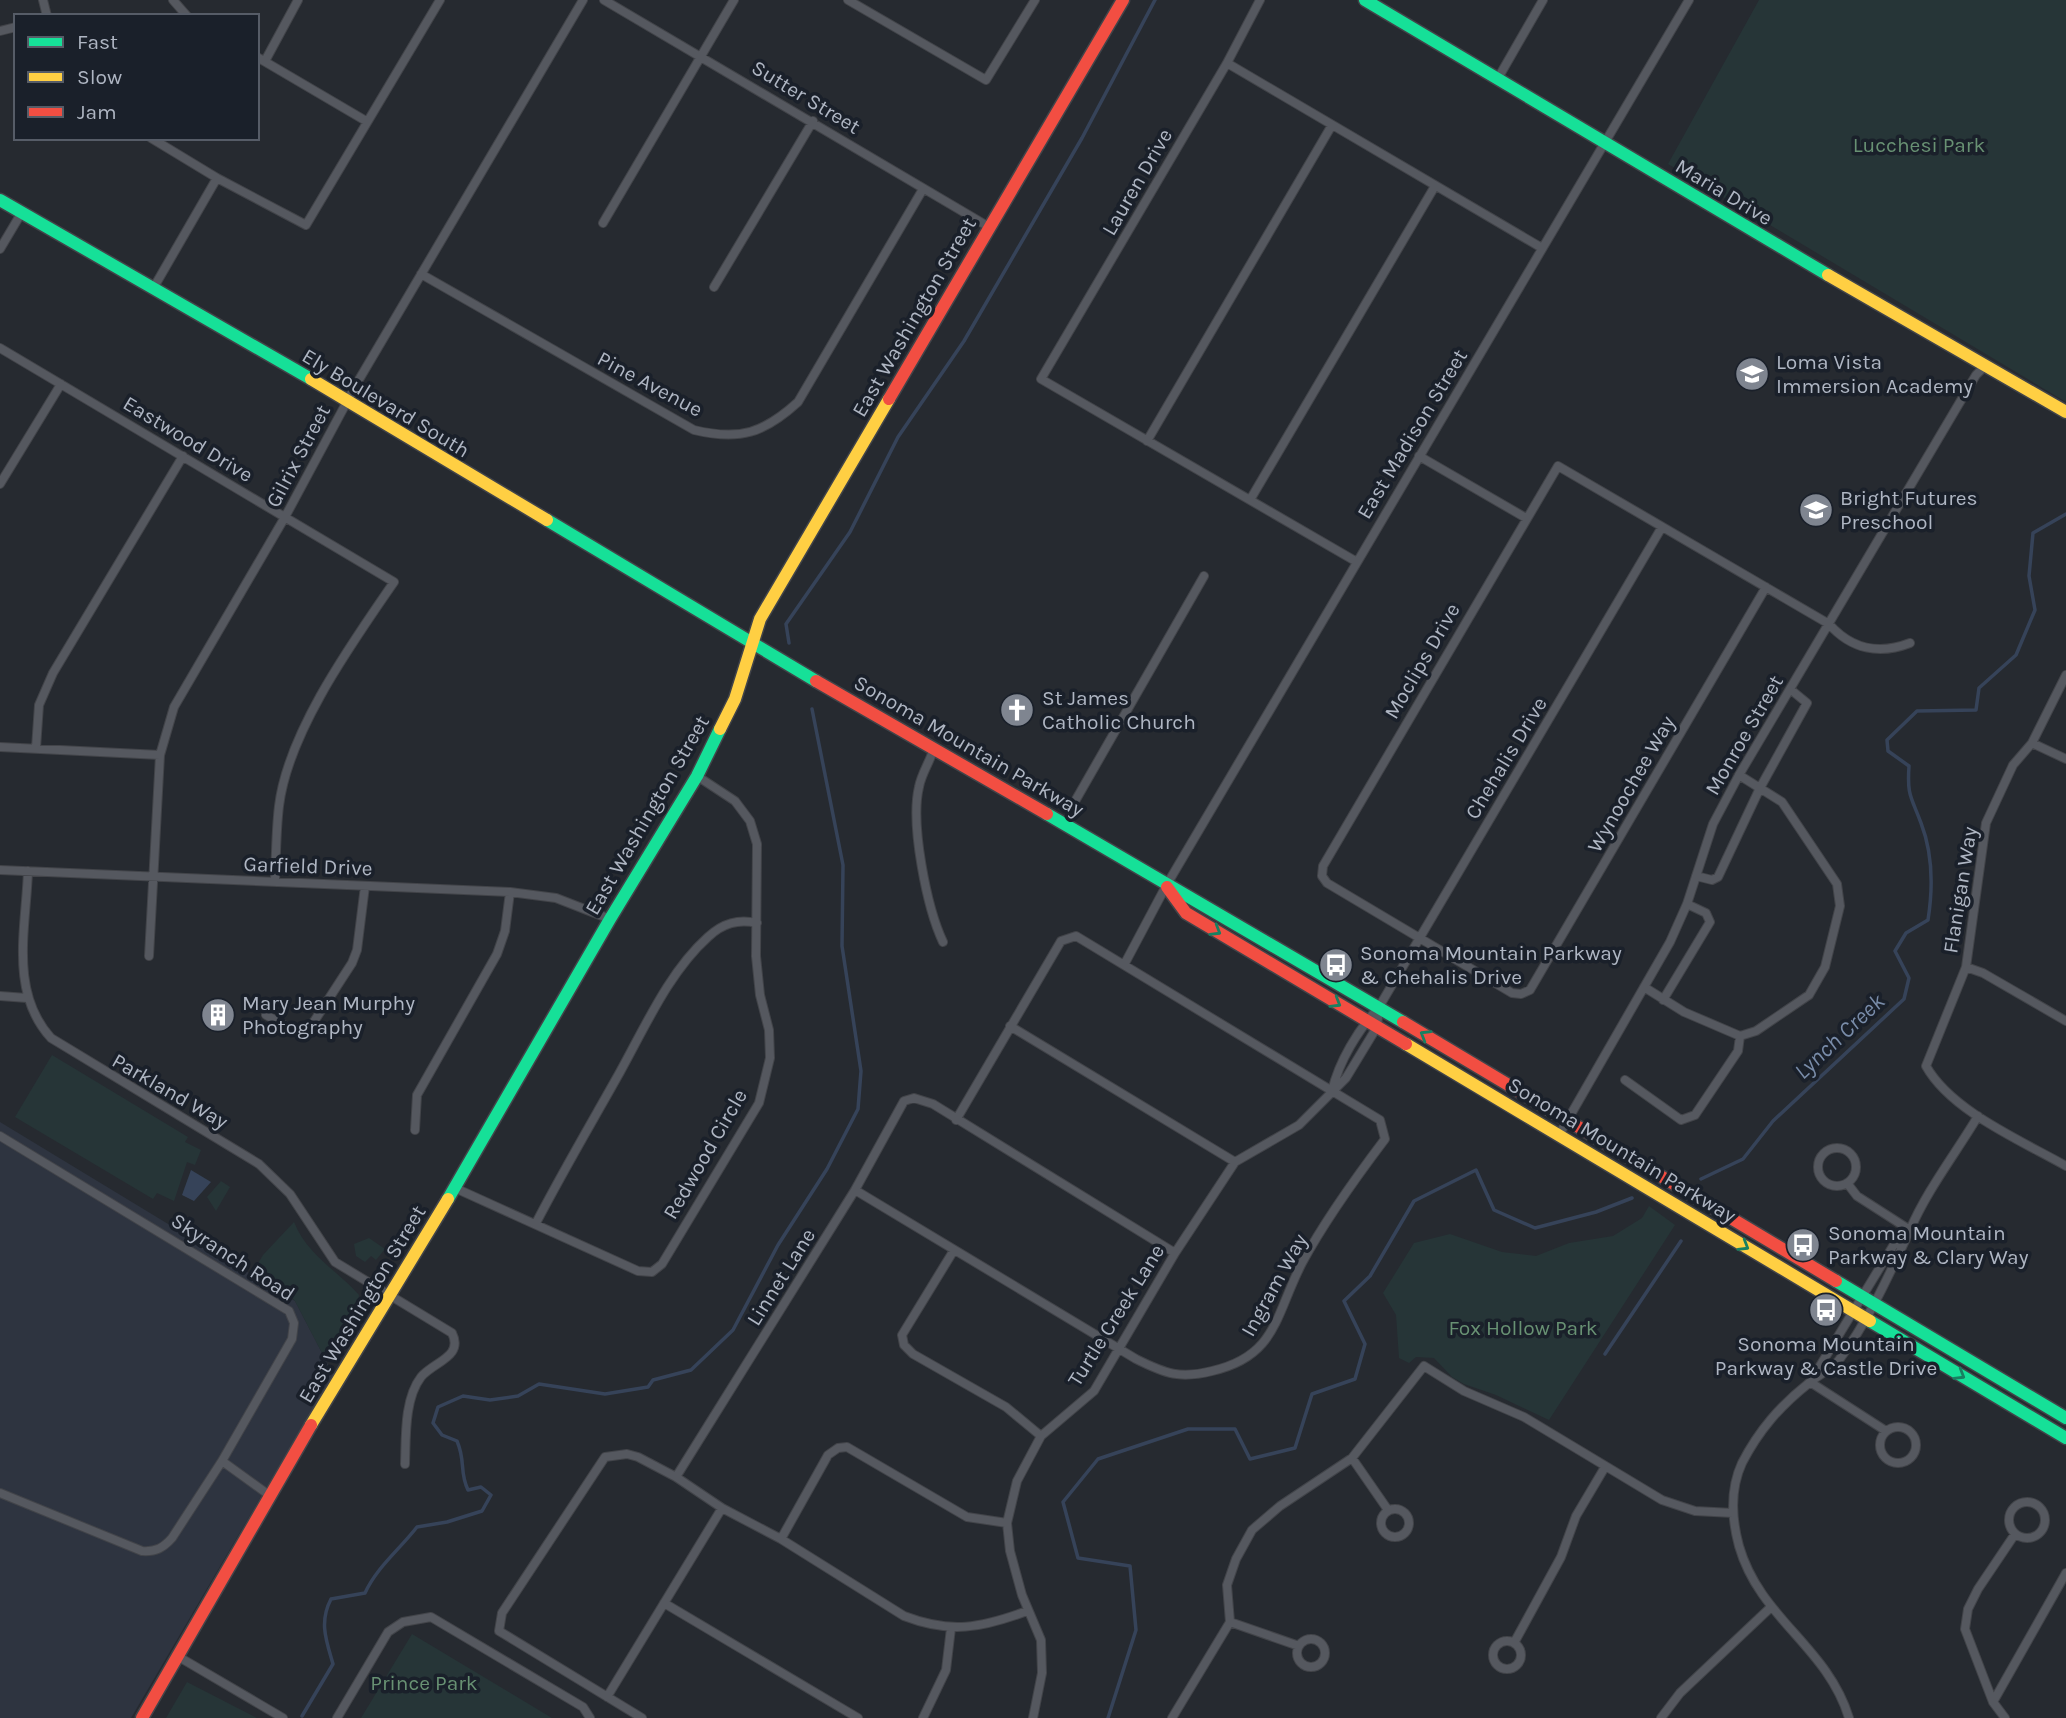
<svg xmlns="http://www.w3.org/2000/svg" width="2066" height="1718" font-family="Karla,sans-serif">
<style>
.airport{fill:#2e3440}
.green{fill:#263537}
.water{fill:#364359}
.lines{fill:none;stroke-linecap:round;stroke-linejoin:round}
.stream{stroke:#364359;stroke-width:3.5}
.street-casing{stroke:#424449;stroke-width:10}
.fast-casing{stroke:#424449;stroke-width:15}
.slow-casing{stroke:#424449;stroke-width:15}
.jam-casing{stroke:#424449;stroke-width:15}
.street{stroke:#55585f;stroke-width:8}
.fast{stroke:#16e098;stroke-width:12}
.slow{stroke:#ffcf43;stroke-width:12}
.jam{stroke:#f24e42;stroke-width:12}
.oneway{stroke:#188061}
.labels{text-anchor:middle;stroke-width:7;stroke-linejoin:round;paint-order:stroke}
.street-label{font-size:21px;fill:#afb6c3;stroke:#1a202a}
.park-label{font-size:21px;fill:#689173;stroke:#1a202a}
.poi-label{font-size:21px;fill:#afb6c3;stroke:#1a202a;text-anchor:start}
.water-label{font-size:23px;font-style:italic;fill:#798ca9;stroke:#1a202a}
</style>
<rect width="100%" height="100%" fill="#262a30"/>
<!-- airport -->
<path class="airport" d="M0,1122L295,1301L333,1374L131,1718H0Z"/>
<!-- green -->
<path class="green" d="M1759,0H2066V402L1668,164Z
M52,1055L188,1137L185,1142L201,1150L195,1165L187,1162L174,1201L157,1193L153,1199L15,1117Z
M221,1181L230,1187L216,1211L207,1197Z
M1649,1206L1675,1225L1549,1420L1496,1395L1464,1384L1452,1377L1434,1358L1416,1357L1409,1363L1399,1358L1396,1315L1383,1293L1414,1243L1450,1234L1502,1252L1536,1256L1569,1243L1613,1236L1642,1218Z
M294,1222C307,1255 337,1270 359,1295C357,1315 342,1347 322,1353L295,1301L281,1287L253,1272L263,1255Z
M369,1238L385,1249L376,1260L371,1256L365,1262L356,1256L354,1244Z
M412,1634L552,1718H361Z
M187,1682L257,1718H166Z"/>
<!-- water -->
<path class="water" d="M191,1170L211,1182L194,1201L182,1195Z"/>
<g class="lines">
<!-- stream -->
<path class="stream" d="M789,643L786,624L850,532L898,437L964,341L1082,138L1155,0
M1701,1179L1743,1159L1773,1121L1904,999L1909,978L1895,951L1906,933L1928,920C1933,888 1933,854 1921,823C1911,796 1907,796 1909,766L1888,751L1887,740L1917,711L1976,710L1979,688L2016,655L2035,610L2029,576L2033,533L2066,514
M1605,1354L1681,1241
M302,1716L333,1664C326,1640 319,1622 331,1599L365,1593C377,1567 399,1550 417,1527L447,1522L482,1511L491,1495L481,1487L468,1490C459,1471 466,1462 457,1441L442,1435L433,1423L438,1407L463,1396L490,1400L518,1396L539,1384L605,1394L648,1387L653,1380L691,1370L733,1330L778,1245L827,1169L858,1109L861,1071L842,946L843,865L812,709
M1108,1718L1136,1630L1130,1566L1078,1558L1063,1502L1098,1459L1188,1429H1235L1250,1459L1295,1448L1312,1394L1355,1379L1365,1344L1344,1301L1370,1276L1414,1201L1476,1170L1494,1210L1535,1228L1596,1212L1632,1198"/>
<!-- street casing -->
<g class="street-casing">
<path id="street" d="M43,0L47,16
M173,0L187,16
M604,0L989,227
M848,0L986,80L1035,0
M1260,0L1227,63L1041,379L1357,562
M0,31L16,27
M257,57L366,121
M265,61L298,0
M1227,63L1542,248
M1497,80L1543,0
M151,138L217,178L306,225L440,0
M603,223L734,0
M0,249L22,212
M421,274L694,430C740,441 764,433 798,402L923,189
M154,287L217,178
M714,287L813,121
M0,348L394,582C352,643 288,732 279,806C276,831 276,856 275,881
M1147,441L1332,125
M1419,456L1526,518
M0,484L61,384
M1250,500L1435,186
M1766,587L1530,990L1521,994L1512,993L1327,883L1322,876L1323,866L1558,466L1829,624C1851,649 1879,655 1910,643
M2066,675L2032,743L2013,765L1986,823L1966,967L1926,1066C1951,1111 2022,1141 2066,1166
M2032,743L2066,759
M0,747L160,755
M36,748L39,705L53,673L183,456
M933,751C929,763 921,775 919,787C910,824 927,908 943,942
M1068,826L1074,803L1204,576
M0,870L510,892L556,898L610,919
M28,871C26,928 9,992 51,1038L259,1164L290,1194L335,1262L452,1333C464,1357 433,1362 421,1377C404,1399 406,1438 405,1464
M1696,876L1712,880L1718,877L1760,788L1807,703L1790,689
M149,956L160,755L174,707L285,517L357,383L583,0
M1124,965L1166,886L1689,0
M1966,967L1983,973L2066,1021
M1644,987L1684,1012L1740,1036L1756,1031L1809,995L1825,967L1840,906L1837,884L1782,802L1739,775
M0,996L27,998
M1663,1000L1710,922L1706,913L1687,904
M266,1015L293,1030L310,1026L315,1020L352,963L357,950L365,886
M1010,1026L1235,1162
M1625,1080L1681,1120L1695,1115L1738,1051L1740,1036
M1332,1091C1339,1061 1358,1030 1379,1007L1662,527
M415,1130L417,1095L497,954L505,931L510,892
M1559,1135L1670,942L1687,904L1713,824L1739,775L1976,375L1985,366
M0,1136L289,1311L294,1323L292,1339L222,1461L269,1495
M1818 1167a19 19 0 1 1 38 0a19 19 0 1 1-38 0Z
M1847,1183L1857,1196L1910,1230
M455,1188L638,1271L652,1272L662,1264L759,1103L770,1058L769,1030L760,995L756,956L757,844L750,821L735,801L697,776
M855,1190L1136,1359C1166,1374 1180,1379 1212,1371C1277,1356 1275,1315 1302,1263C1324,1222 1357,1176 1385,1139L1380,1120L1076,936L1061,941L956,1120
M536,1223C563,1171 592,1122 620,1072C645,1027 669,972 708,937C723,923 738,919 757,923
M954,1250L902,1335L904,1345L913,1354L1006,1407L1041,1436
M1812,1379L1893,1246L1908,1232
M1810,1382L1886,1431
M1880 1445a18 18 0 1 1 36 0a18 18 0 1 1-36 0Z
M1352,1458L1388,1510
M676,1477L855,1190L904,1101L914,1098L933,1104L1175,1253
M0,1493L142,1551C156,1552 163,1548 172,1538L222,1461
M2009 1520a18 18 0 1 1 36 0a18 18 0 1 1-36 0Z
M1381 1523a14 14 0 1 1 28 0a14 14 0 1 1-28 0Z
M781,1539L828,1455L838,1448L847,1447L967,1517L1007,1523
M664,1603L858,1718
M1230,1622L1299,1646
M1297 1653a14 14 0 1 1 28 0a14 14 0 1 1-28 0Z
M1493 1655a14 14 0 1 1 28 0a14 14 0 1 1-28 0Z
M1514,1643L1561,1557L1576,1516L1605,1467
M179,1657L283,1718
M607,1697L722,1508
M1993,1702L2066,1573
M337,1718L388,1632L403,1622L431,1617L583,1707L590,1718
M642,1718L499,1631L502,1613L605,1457L627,1454L638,1457L676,1477L722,1508L781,1539L904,1616C951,1634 981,1628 1027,1611
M923,1718L946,1670L951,1628
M1033,1718L1042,1673L1041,1640L1022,1595L1010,1551L1007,1523L1017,1481L1041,1436L1094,1391L1175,1253L1235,1162L1299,1125L1346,1078L1377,1027L1379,1007
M1172,1718L1230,1622L1227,1585L1236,1559L1252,1530L1280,1506L1352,1458L1424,1366L1464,1391L1524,1417L1662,1500L1695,1511L1733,1513
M1661,1718L1680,1693L1770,1608
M1849,1718C1827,1646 1760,1619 1739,1546C1732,1520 1730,1489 1742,1463C1759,1430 1780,1406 1809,1383C1818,1375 1832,1369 1839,1360C1868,1322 1890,1273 1910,1230C1927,1190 1956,1153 1978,1116
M2005,1718L1993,1702L1965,1629L1968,1609L1978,1589L2015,1534"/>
</g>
<!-- fast casing -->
<g class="fast-casing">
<path id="fast" d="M1365,0L1828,275
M0,200L311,379
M547,520L816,681
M1047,814L1403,1022
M448,1199L610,919L697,776L720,729
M1836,1281L2066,1418
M1870,1321L2066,1438"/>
</g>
<!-- slow casing -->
<g class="slow-casing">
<path id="slow" d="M1828,275L2066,412
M311,379L547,520
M720,729L735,699L760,619L889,399
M1406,1044L1870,1321
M311,1425L448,1199"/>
</g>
<!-- jam casing -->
<g class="jam-casing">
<path id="jam" d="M889,399L1123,0
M816,681L1047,814
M1167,887L1186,913L1406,1044
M1403,1022L1836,1281
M142,1718L311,1425"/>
</g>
<!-- street -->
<use href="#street" class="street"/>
<!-- fast -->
<use href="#fast" class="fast"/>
<!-- slow -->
<use href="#slow" class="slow"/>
<!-- jam -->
<use href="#jam" class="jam"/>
</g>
<!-- one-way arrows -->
<defs><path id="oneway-chevron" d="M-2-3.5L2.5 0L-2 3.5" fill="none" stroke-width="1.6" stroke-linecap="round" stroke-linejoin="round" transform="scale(1.75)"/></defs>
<g class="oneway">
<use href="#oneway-chevron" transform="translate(1216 931) rotate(31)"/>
<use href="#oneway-chevron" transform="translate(1336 1003) rotate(31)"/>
<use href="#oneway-chevron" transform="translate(1425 1035) rotate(-149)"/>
<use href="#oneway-chevron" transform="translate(1744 1246) rotate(31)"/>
<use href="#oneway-chevron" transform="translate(1960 1375) rotate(31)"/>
</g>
<!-- icons -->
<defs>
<g id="school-disc" transform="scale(1.75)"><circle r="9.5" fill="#7f8590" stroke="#1a202a"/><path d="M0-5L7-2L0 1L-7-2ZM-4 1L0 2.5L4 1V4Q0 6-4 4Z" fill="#fff"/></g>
<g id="church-disc" transform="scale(1.75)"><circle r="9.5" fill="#7f8590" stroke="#1a202a"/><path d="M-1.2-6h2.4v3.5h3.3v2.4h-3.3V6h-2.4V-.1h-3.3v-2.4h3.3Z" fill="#fff"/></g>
<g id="bus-disc" transform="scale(1.75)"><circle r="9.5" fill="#7f8590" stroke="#1a202a"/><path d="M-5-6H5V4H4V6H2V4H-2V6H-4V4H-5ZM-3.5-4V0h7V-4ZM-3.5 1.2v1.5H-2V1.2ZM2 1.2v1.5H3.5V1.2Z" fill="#fff"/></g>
<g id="building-disc" transform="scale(1.75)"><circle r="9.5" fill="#7f8590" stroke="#1a202a"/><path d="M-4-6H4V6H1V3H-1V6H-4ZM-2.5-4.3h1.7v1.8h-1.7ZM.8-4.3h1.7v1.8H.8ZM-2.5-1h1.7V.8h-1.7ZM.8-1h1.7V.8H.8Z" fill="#fff"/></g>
</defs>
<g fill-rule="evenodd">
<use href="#school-disc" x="1752" y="374"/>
<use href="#school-disc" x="1816" y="510"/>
<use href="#church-disc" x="1017" y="710"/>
<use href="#bus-disc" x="1336" y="965"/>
<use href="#building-disc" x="218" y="1015"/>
<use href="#bus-disc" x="1803" y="1245"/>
<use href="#bus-disc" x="1826" y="1310"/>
</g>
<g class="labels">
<!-- street labels -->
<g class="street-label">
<text transform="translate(806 97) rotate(31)" y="7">Sutter Street</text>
<text transform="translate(1137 182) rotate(-60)" y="7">Lauren Drive</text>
<text transform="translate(1724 192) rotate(31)" y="7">Maria Drive</text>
<text transform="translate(914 317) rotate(-60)" y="7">East Washington Street</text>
<text transform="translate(650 384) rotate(28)" y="7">Pine Avenue</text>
<text transform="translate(386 403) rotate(31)" y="7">Ely Boulevard South</text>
<text transform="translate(1412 434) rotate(-59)" y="7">East Madison Street</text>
<text transform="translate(188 439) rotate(31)" y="7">Eastwood Drive</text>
<text transform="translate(298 456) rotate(-62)" y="7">Gilrix Street</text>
<text transform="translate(1422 661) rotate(-60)" y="7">Moclips Drive</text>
<text transform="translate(1744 735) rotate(-60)" y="7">Monroe Street</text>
<text transform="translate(969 746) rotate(30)" y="7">Sonoma Mountain Parkway</text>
<text transform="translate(1506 758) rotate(-59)" y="7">Chehalis Drive</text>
<text transform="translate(1631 784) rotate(-60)" y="7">Wynoochee Way</text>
<text transform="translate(647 815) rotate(-60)" y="7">East Washington Street</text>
<text transform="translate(308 866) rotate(2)" y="7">Garfield Drive</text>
<text transform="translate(1960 890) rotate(-81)" y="7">Flanigan Way</text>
<text transform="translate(170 1091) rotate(30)" y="7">Parkland Way</text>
<text transform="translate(1622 1150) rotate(31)" y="7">Sonoma Mountain Parkway</text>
<text transform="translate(705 1154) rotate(-60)" y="7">Redwood Circle</text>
<text transform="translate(233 1257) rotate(33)" y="7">Skyranch Road</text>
<text transform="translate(781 1277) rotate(-58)" y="7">Linnet Lane</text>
<text transform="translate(1274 1285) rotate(-61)" y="7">Ingram Way</text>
<text transform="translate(362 1304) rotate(-59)" y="7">East Washington Street</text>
<text transform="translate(1116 1315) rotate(-58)" y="7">Turtle Creek Lane</text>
</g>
<!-- park labels -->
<g class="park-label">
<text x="1919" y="152">Lucchesi Park</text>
<text x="1523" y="1335">Fox Hollow Park</text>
<text x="424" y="1690">Prince Park</text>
</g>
<!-- poi labels -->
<g class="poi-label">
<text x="1776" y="369">Loma Vista<tspan x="1776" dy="24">Immersion Academy</tspan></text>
<text x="1840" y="505">Bright Futures<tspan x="1840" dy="24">Preschool</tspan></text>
<text x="1042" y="705">St James<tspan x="1042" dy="24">Catholic Church</tspan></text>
<text x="1360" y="960">Sonoma Mountain Parkway<tspan x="1360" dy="24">&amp; Chehalis Drive</tspan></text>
<text x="242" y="1010">Mary Jean Murphy<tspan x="242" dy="24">Photography</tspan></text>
<text x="1828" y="1240">Sonoma Mountain<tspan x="1828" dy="24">Parkway &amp; Clary Way</tspan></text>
<text x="1826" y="1351" text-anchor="middle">Sonoma Mountain<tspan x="1826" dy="24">Parkway &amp; Castle Drive</tspan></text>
</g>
<!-- water labels -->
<g class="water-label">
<text transform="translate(1839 1036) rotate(-43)" y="8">Lynch Creek</text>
</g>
</g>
<!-- legend -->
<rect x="14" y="14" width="245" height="126" fill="#1a202a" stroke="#565c67" stroke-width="2"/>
<rect x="28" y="37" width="35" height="10" fill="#16e098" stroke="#565c67" stroke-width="2"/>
<text x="77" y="49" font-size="21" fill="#afb6c3">Fast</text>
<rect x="28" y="72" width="35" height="10" fill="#ffcf43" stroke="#565c67" stroke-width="2"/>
<text x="77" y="84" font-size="21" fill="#afb6c3">Slow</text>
<rect x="28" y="107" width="35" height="10" fill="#f24e42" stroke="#565c67" stroke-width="2"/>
<text x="77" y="119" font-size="21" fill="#afb6c3">Jam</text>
</svg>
